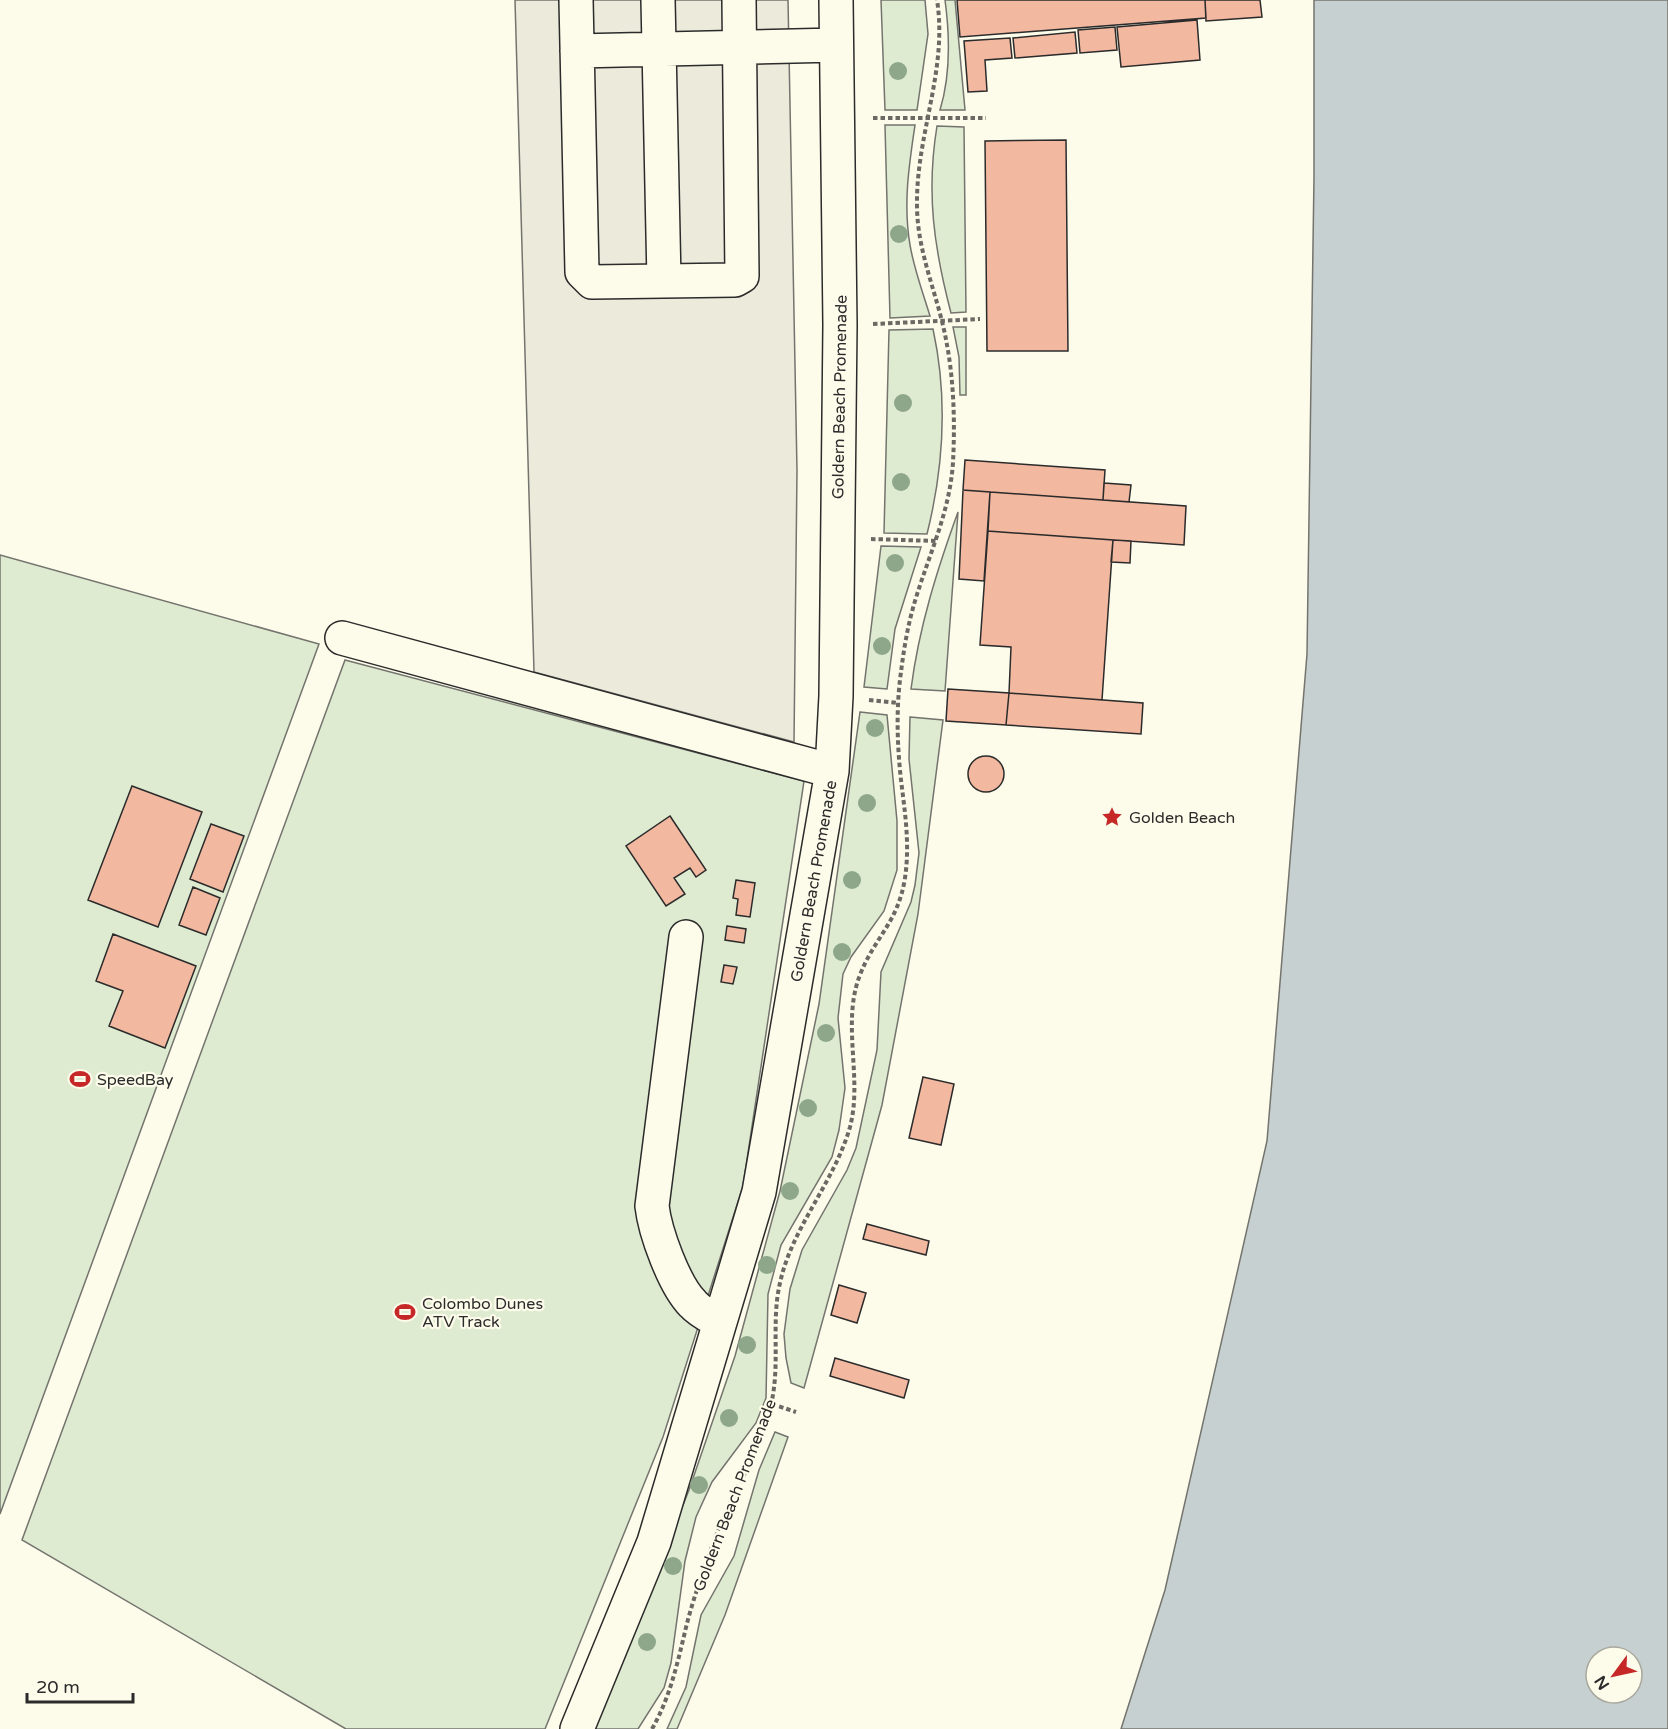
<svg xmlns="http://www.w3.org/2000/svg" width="1668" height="1729" font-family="'Varela Round',sans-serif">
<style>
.green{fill:#deebd1;stroke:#74746e;stroke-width:1.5}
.parking{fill:#eceadb;stroke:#74746e;stroke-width:1.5}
.water{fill:#c7d0d0;stroke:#74746e;stroke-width:1.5;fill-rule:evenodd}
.building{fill:#f2b8a0;stroke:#2b2b2b;stroke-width:1.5}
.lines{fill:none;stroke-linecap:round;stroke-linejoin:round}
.minor-casing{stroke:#2b2b2b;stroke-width:36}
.path{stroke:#6a6964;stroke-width:4;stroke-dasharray:4.5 3;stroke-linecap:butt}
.minor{stroke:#fdfbea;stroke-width:33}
.tree{fill:#8ea78a}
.labels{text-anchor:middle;stroke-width:4.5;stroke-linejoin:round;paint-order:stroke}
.street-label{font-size:16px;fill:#2b2b2b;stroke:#fdfbea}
.poi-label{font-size:16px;fill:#2b2b2b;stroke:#fdfbea;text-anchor:start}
</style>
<rect width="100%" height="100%" fill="#fdfbea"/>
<!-- green -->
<path class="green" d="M881,0H925L928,34L917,110H885Z
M945,0H955L965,110H940C951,74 950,37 945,0Z
M885,125H915C909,165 903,204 910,245C914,269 923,293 930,316L890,318Z
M937,126L964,127L966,312L951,313C934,248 926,193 937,126Z
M953,327H966V395H960L959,357Z
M933,329C948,398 944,466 927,534L884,533L889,330Z
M958,512L945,691L911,689C919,627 937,570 958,512Z
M881,546L921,547L895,629L887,689L864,687Z
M0,555L319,644L0,1514Z
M345,660L804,781L743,1186L663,1437L545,1729H346L22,1540Z
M860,712L887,715L897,821V870L884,911L851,957L843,974L838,1018L845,1088L839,1130L832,1157L781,1245L768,1294L766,1398L756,1423L712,1482L696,1517L685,1561L671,1663L664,1688L638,1729H593L689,1490L735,1356L780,1191L819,1004Z
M910,717L943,720L918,914L882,1105L804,1388L791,1383L786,1358L784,1334L790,1289L802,1250L847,1170L856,1148L877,1050L881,972L911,902L915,885L919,853L909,759Z
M775,1432L788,1437L725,1615L677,1729H667L686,1687L701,1615L734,1556L759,1470Z"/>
<!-- parking -->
<path class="parking" d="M515,0H788L797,470L794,742L534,672Z"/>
<!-- water -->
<path class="water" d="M1314,0H1668V1729H1121L1165,1590L1267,1141L1307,654L1314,177ZM1596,1657H1632V1693H1596Z"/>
<!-- building -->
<path class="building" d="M957,0H1205L1206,18L960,37Z
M1205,0H1260L1262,17L1206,21Z
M1197,20L1200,60L1121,67L1117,27Z
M1115,27L1117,50L1080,53L1078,30Z
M1075,32L1077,53L1015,58L1013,38Z
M1010,38L1012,58L985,60L987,91L968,92L964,41Z
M1066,140L1068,351H987L985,141Z
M965,460L1105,470L1103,500L963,490Z
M1104,483L1131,485L1129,502L1103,500Z
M963,490L990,492L984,581L959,579Z
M990,492L1186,506L1184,545L988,531Z
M988,531L1113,540L1102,700L1009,693L1011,647L980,645Z
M1113,540L1131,541L1130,563L1111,562Z
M948,689L1009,693L1006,725L946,721Z
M1009,693L1143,703L1141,734L1006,725Z
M968 774a18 18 0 1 1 36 0a18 18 0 1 1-36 0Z
M132,786L202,812L158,927L88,900Z
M670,816L706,870L696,877L690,868L674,878L685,894L666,906L626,846Z
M211,824L244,836L223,892L190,879Z
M736,880L755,883L750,917L736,915L738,899L733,898Z
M193,887L220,898L206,935L179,925Z
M727,926L746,929L744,943L725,940Z
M113,934L196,966L165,1048L109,1026L123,991L96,981Z
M724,965L737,967L733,984L721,982Z
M923,1077L954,1084L941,1145L909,1138Z
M867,1224L929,1241L926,1255L863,1239Z
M839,1285L866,1293L857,1323L831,1315Z
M835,1358L909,1380L904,1398L830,1376Z"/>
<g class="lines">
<!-- minor casing -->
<g class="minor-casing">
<path id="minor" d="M576,0L582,272L592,282L735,280L742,276L739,0
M658,0L664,281
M577,51L836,45
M342,638L832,771
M686,937L652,1206C655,1232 674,1285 693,1304C700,1312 711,1317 720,1322
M577,1729L654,1542L759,1192L832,771L836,696L840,325L836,0"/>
</g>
<!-- path -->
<path class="path" d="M873,118H986
M873,324L980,319
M871,539L936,541
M869,700L898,703
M772,1404L796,1412
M652,1729C669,1699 676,1669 684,1636C691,1604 703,1572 714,1541C731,1494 762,1450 772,1400C780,1361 771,1321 780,1283C792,1227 834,1183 850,1127C863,1078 841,1023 860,975C874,938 898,923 905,878C910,844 905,813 901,780C897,744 896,707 901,672C904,648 908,624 915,601C929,554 950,512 953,462C955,425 954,382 947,345C939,297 917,254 917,205C916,135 948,70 937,0"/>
<!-- minor -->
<use href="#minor" class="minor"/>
</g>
<!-- trees -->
<g class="tree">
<circle cx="898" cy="71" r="9"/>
<circle cx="899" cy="234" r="9"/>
<circle cx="903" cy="403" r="9"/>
<circle cx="901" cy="482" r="9"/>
<circle cx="895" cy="563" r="9"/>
<circle cx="882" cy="646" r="9"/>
<circle cx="875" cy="728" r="9"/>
<circle cx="867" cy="803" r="9"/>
<circle cx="852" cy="880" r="9"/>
<circle cx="842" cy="952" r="9"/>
<circle cx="826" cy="1033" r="9"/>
<circle cx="808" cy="1108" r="9"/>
<circle cx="790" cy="1191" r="9"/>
<circle cx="767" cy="1265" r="9"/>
<circle cx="747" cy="1345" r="9"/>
<circle cx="729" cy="1418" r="9"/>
<circle cx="699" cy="1485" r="9"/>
<circle cx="673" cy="1566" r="9"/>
<circle cx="647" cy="1642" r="9"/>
</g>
<!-- icons -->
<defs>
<g id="sight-bare" transform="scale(1.62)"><path d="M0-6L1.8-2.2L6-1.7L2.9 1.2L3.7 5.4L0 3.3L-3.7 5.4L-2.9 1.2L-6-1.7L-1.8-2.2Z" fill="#c62828" stroke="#fdfbea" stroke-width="2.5" paint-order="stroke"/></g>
<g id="stadium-bare" transform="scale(1.62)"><path d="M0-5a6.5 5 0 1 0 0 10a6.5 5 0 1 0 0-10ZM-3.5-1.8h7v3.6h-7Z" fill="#c62828" stroke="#fdfbea" stroke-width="2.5" paint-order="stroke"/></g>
</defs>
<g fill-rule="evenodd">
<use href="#sight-bare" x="1112" y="817"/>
<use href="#stadium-bare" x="80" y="1079"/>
<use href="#stadium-bare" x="405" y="1312"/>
</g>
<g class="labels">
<!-- street labels -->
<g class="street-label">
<text transform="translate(839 397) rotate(-89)" y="6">Goldern Beach Promenade</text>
<text transform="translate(813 881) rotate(-80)" y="6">Goldern Beach Promenade</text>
<text transform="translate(734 1495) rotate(-69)" y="6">Goldern Beach Promenade</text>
</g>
<!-- poi labels -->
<g class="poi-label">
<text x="1129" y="823">Golden Beach</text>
<text x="97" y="1085">SpeedBay</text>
<text x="422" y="1309">Colombo Dunes<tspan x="422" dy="18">ATV Track</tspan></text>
</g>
</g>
<!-- north arrow -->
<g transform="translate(1614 1675) rotate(237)"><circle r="28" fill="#fdfbea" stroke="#a9a89e" stroke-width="1.5"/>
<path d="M0-4.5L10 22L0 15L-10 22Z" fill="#c62828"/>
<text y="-9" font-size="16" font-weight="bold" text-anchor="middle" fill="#2b2b2b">N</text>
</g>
<!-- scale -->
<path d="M27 1693v9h106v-9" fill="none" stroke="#2b2b2b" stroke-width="3"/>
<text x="36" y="1693" font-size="18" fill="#2b2b2b" stroke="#fdfbea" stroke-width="4.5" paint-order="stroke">20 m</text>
</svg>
